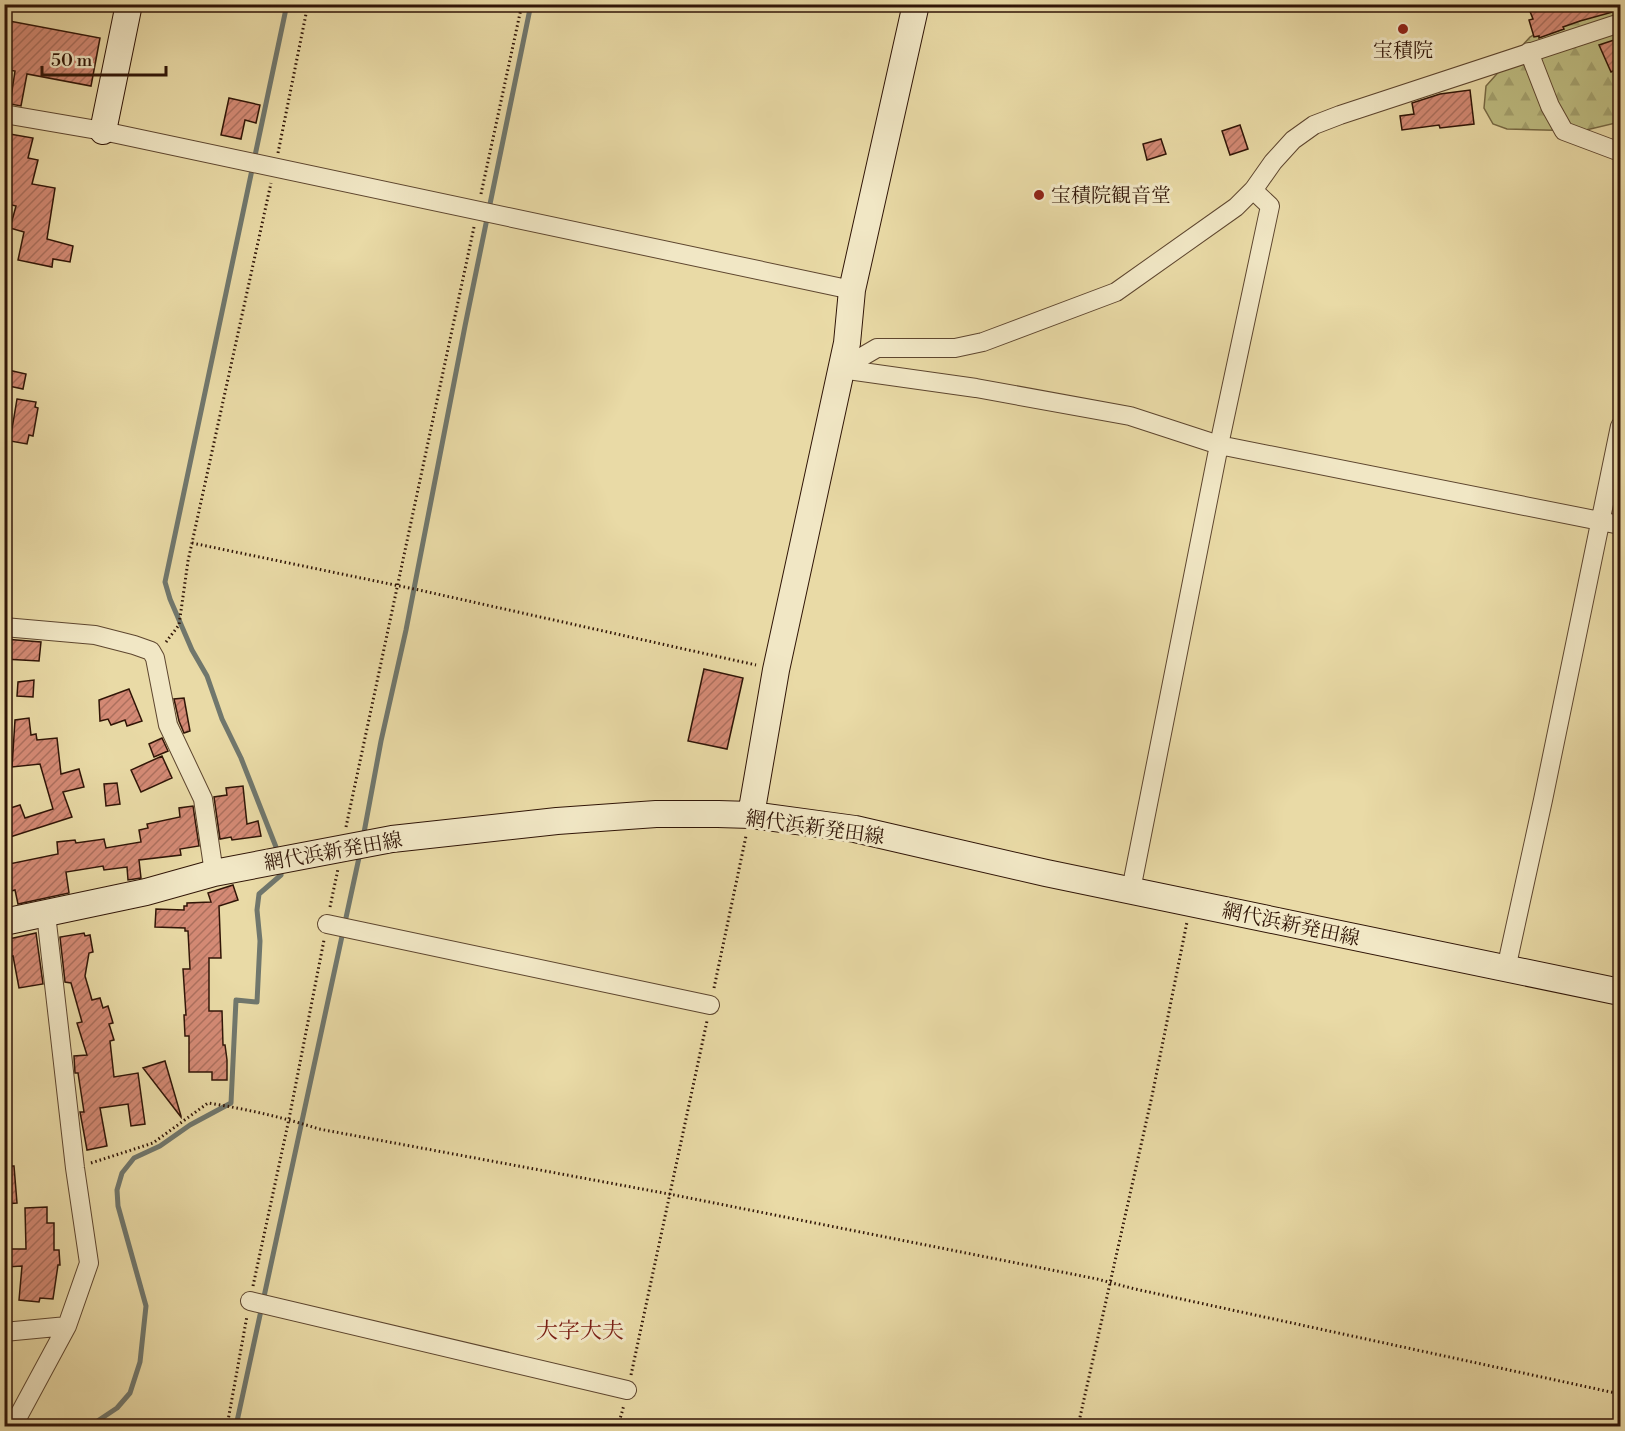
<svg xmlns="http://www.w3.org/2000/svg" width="1625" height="1431" font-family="'Libre Bodoni','Noto Serif JP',serif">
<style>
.forest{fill:url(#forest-firs);stroke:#776944;stroke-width:1.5}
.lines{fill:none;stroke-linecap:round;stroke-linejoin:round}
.stream{stroke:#70776d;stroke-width:5}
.building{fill:url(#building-hatch);stroke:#301507;stroke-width:1.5}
.street-casing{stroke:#5e462f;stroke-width:20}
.secondary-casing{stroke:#301507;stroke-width:28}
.path{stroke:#301507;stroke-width:3;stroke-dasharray:1.5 3;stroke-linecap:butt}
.street{stroke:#f1e7c5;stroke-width:18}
.secondary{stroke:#f1e7c5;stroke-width:26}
.poi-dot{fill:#8f2418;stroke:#f1e7c5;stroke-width:2}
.labels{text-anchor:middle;stroke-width:6;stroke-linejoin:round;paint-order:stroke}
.poi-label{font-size:20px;fill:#301507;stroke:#f1e7c5}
.street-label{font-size:20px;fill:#301507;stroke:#f1e7c5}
.quarter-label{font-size:22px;fill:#7a1f14;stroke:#f1e7c5}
</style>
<defs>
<pattern id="forest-firs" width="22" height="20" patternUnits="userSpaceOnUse" patternTransform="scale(1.5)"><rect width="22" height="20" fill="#bebd82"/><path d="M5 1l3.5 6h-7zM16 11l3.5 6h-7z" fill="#a4a26f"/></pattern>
<pattern id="building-hatch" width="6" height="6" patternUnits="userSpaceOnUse" patternTransform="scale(1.5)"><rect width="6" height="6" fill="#d48a75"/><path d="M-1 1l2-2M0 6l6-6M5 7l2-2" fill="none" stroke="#ac705e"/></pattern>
</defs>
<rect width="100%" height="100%" fill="#e9daa6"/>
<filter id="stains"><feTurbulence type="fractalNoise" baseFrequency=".00333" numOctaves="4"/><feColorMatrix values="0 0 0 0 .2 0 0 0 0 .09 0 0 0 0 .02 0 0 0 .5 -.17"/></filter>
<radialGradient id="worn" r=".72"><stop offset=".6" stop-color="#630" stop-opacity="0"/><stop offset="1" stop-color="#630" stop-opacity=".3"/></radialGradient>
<!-- forest -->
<path class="forest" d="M1583,5H1620V122L1582,131L1507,129L1493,124L1484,108L1486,86L1530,37Z"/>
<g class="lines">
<!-- stream -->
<path class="stream" d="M363,838L381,741L406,630L465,326L531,4
M276,847L241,758L222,719L207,676L192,650L170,599L165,582L287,4
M90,1426L117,1408L130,1393L140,1362L146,1306L118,1206L117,1190L122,1173L134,1158L160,1146L190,1125L231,1103L236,1000L257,1002L260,941L257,910L259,894L281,875
M236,1426L360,853"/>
</g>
<!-- building -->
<path class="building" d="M1527,4H1620V10L1580,21L1563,27L1564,29L1539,38V36L1534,37L1529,20L1533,19Z
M4,20L100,38L91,86L27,74L21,106L10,104L15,71L4,69Z
M1620,38V68L1611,72L1599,45Z
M1470,90L1474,124L1440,128L1439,125L1402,130L1400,116L1414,114L1412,103L1440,94Z
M229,98L260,105L256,123L245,120L241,139L221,135Z
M1240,125L1248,149L1230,155L1222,131Z
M4,133L33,138L28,158L38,160L32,184L55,188L47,239L73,246L70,262L53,259L52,267L18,260L24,232L10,228L16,206L4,203Z
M1161,139L1166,154L1147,160L1143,144Z
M4,369L26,374L23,389L4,385Z
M17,399L36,402L35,407L38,408L33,436L29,435L27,444L10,441Z
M4,639L41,642L39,661L4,659Z
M704,669L743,678L727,749L688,741Z
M34,680L33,697L17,696L18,682Z
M129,689L142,721L127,726L125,720L111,725L108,719L100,721L99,700Z
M184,698L190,731L184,733L179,721L174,699Z
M29,718L31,735L36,734L37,740L57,738L61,774L79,769L84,787L63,792L72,817L4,839V810L20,805L25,818L53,809L40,764L12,767L15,720Z
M162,738L168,751L154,757L149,744Z
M162,756L172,778L141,792L131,770Z
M117,783L120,804L106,806L104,784Z
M243,786L247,824L258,821L261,836L232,840L231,837L220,839L214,797L227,795L226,788Z
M193,806L199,846L180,849L181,855L139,860L141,878L128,880L127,867L104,870L103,866L66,872L69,893L18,904L15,890L4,893V865L58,854L57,842L75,840L76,843L104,839L106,848L141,842L139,830L148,828L147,824L180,817L179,808Z
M233,885L238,900L219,906L221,958H209V1011H222L223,1045H225L227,1060V1080H212V1072H189V1036H185L184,1015H186L183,969H190L188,931H185V928L155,927L156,909L184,910V906H187V903L211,902L208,893Z
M36,933L43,984L19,988L13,956L4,958V940Z
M84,933L85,936L90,935L93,952L89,953L85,976L92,1000L100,998L103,1008L108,1006L113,1023L109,1024L114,1040L110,1041L114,1077L138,1073L145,1124L131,1126L128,1104L100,1108L107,1146L87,1150L80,1112H84L78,1073H75L74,1056L87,1055L77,1023L82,1022L71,983L65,982L60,937Z
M165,1061L181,1116V1117L143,1068Z
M4,1166H14L17,1203L4,1204Z
M47,1207V1223H54V1250H59L60,1265H58L53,1299L40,1298L39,1302L19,1300L22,1266L6,1267V1249H26L25,1208Z"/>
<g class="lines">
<!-- street casing -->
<g class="street-casing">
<path id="street" d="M1529,52L1550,106L1564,131L1620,152
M4,114L103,131L852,290
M841,369L877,348H955L983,342L1116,292L1236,207L1254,189L1273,162L1293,140L1314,125L1340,115L1620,23
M841,369L976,388L1130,416L1219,445L1620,525
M4,627L95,635L134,645L151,651L155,658L168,725L203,799L214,873
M1131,890L1219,445L1270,206L1253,190
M327,924L710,1005
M1506,969L1543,800L1620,426
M250,1301L627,1390
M4,1332L67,1326
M13,1426L67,1326L89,1263L75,1168L46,914"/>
</g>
<!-- secondary casing -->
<g class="secondary-casing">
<path id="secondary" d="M103,131L129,4
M751,815L776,670L847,343L852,290L916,4
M4,922L146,892L214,873L392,839L557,821L656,814H718L751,815L855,829L1046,873L1620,992"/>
</g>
<!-- path -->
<path class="path" d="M278,153L308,4
M481,194L522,4
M192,543L419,590L756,665
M166,642L179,625L188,561L271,183
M346,827L474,227
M330,907L338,869
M714,988L746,836
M91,1163L153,1143L208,1103C246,1109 282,1117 319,1129L669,1194L1097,1279L1135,1289L1620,1394
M253,1286L289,1119L324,940
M631,1375L707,1021
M227,1426L247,1316
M618,1426L624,1405
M1078,1426L1152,1096L1187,922"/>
<!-- street -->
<use href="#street" class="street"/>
<!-- secondary -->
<use href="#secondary" class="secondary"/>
</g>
<!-- markers -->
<g class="poi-dot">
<circle cx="1403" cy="29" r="6"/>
<circle cx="1039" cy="195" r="6"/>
</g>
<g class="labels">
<!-- poi labels -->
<g class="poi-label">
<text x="1403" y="57">宝積院</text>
<text x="1051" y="202" text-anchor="start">宝積院観音堂</text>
</g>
<!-- street labels -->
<g class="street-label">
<text transform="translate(815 827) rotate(8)" y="7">網代浜新発田線</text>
<text transform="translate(333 851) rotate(-10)" y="7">網代浜新発田線</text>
<text transform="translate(1291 924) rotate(12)" y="7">網代浜新発田線</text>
</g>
<!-- quarter labels -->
<g class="quarter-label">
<text x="580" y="1338">大字大夫</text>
</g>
</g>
<!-- margin -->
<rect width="1625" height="1431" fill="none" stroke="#e9daa6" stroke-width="24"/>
<rect x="6" y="6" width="1613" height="1419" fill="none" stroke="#301507" stroke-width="3"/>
<rect x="12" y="12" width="1601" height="1407" fill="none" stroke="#301507" stroke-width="1.5"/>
<!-- scale -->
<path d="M42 66v9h124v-9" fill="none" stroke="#301507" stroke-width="3"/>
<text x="51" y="66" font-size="18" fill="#301507" stroke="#f1e7c5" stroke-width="4.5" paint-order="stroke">50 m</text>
<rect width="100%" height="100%" filter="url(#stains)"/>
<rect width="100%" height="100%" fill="url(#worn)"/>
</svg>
